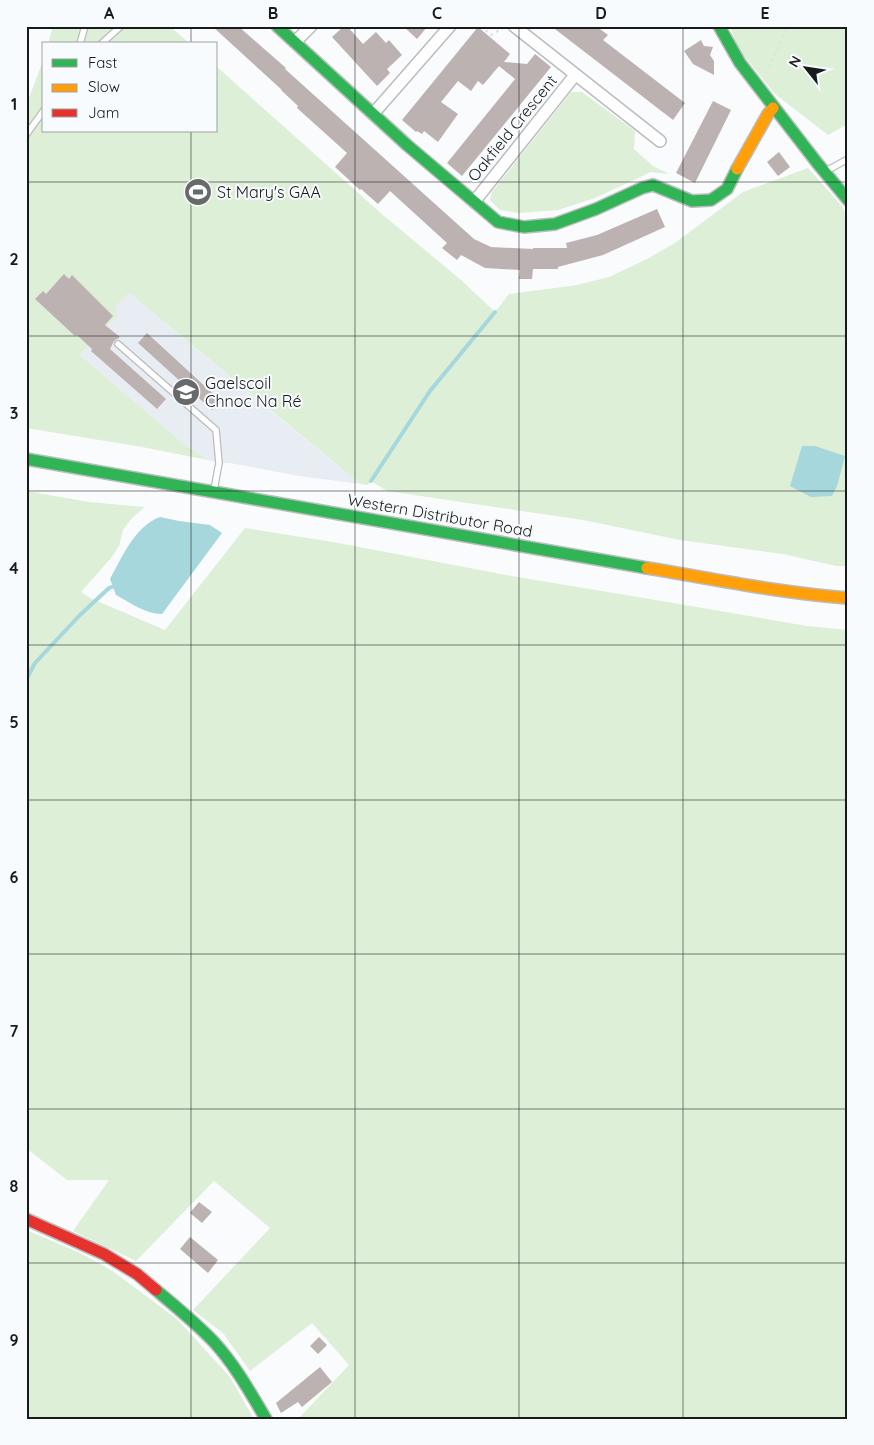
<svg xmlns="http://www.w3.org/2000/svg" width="874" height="1445" font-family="Quicksand,sans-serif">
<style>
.built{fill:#e8edf3}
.green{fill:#deefd7}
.water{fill:#a5d7dc}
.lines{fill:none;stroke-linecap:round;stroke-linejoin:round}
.stream{stroke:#a5d7dc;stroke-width:4}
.building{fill:#bcb2b2}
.lane-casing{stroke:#bbbcbe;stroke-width:8}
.street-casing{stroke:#bbbcbe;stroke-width:14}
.fast-casing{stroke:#bbbcbe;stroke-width:14}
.slow-casing{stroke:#bbbcbe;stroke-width:14}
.jam-casing{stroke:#bbbcbe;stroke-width:14}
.path{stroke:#e2e2e3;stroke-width:2.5;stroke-dasharray:2.5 4;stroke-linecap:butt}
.lane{stroke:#fefeff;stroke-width:5.5}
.street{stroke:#fefeff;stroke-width:11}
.fast{stroke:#30b455;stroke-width:11}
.slow{stroke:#ff9f0a;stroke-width:11}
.jam{stroke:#e5322d;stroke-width:11}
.grid{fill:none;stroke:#191a1b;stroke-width:1;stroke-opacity:0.55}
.labels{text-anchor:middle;stroke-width:4;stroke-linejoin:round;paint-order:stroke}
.street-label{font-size:16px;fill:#191a1b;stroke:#f8fbfe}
.poi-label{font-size:16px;fill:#191a1b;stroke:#f8fbfe;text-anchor:start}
.neatline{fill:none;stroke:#191a1b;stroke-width:2}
.grid-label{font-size:16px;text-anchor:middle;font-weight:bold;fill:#191a1b}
</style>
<rect width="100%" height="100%" fill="#f9fbfd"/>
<!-- built -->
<path class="built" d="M129,293L271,411L360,484L299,476L230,463H219L208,460L183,443L80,355L116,317V306Z"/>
<!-- green -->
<path class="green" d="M53,26H170L190,44H48Z
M730,26H848V124L828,135L775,94L737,47Z
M44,58V131H216V66L383,215L461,280L495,312L509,294L577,285L609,277L647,259L675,243L743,192L808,168L842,206L848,219V566H836L783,554L680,540L583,520L387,491L371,481L368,485L360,484L129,293L116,306V317L80,355L183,443L208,460L142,447L26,428V106Z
M571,92H582L635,131L634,149L653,166L669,174L651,172L595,198L558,210L518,213L500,210L490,200L492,192Z
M26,491L89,502L145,507L132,518L123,530L119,546L111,558L81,592L90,598L165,630L245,528L333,542L517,577L638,597L807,626L848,630V1419H298L349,1365L312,1323L250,1371L223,1333L193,1310L270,1228L214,1181L136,1261L73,1231L109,1180H67L26,1148Z
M26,1230L78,1252L111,1270L177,1319L230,1377L254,1419H26Z"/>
<!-- water -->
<path class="water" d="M802,446H815L845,456L837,486L832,496L811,497L790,486Z
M160,517L179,521L210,525L222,533L162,614C146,614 130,603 116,595L110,579C123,556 134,527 160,517Z"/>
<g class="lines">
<!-- stream -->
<path class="stream" d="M371,481L430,391L495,312
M26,680L35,663L79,616L109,588L117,585"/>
</g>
<!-- building -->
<path class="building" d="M212,26H238L286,68L285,69L474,239L491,247L533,249V248H567L566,243L597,235L657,209L665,227L603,255L558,267V269H533L532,279H519L520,270L485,268L461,255L457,260L442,248L447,243L390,191L378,204L361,189L360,190L347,178L335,167L347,153L297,108L298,106L281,90H282Z
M344,26H347L363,44L376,32L386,43L389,40L402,55L387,69L390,73L377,86L332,37Z
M403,26H428L417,39Z
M551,26H596L608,35L603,40L685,103L673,120Z
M478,27L510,54L504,62L527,64L535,54L551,67L462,176L447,163L515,79L499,66L483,85L478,81L471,91L458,81L441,102L458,114L438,142L424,131L422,134L417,131L416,132L402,120Z
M701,40L704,46L713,47L710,55L714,61V75L693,64L684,51Z
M713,101L731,110L695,183L676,173Z
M779,152L790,167L778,176L767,162Z
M64,274L69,279L72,275L113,316L105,325L120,337L114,341L110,349L166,399L157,409L91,351L92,349L77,335L75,336L35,299L43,291L46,294Z
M147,333L221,401L212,410L138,343Z
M199,1202L212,1212L202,1223L190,1213Z
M190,1237L218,1260L208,1273L180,1249Z
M319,1337L327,1345L318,1354L310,1346Z
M320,1367L332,1382L302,1407L298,1402L281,1413L276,1403Z"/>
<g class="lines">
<!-- lane casing -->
<g class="lane-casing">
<path id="lane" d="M80,44L85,26
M101,44L121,26
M26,135L44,110
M826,171L848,159
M118,344L216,430L219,463L214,490"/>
</g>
<!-- street casing -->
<g class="street-casing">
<path id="street" d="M514,26L660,141
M295,42L311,26
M373,114L450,26
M474,202L575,75"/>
</g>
<!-- fast casing -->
<g class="fast-casing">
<path id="fast" d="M277,26L407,145L498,222L524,227L555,224L596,209L642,188L653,185L692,201L711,200L727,189L737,169
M719,26L740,63L818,164L848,200
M26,459L647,568
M156,1290C175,1306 196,1323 214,1342C235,1365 250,1392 266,1419"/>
</g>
<!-- slow casing -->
<g class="slow-casing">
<path id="slow" d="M737,169L768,114L773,108
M647,568C714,579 780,593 848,598"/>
</g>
<!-- jam casing -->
<g class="jam-casing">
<path id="jam" d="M26,1219L104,1254L137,1274L156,1290"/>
</g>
<!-- path -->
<path class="path" d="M481,26L491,35L503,28
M766,73L788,26"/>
<!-- lane -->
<use href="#lane" class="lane"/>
<!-- street -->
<use href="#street" class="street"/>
<!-- fast -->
<use href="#fast" class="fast"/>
<!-- slow -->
<use href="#slow" class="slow"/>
<!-- jam -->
<use href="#jam" class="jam"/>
</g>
<!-- grid -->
<path class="grid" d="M191,26V44M355,26V1419M519,26V1419M683,26V1419M191,131V1419M26,182H848M26,336H848M26,491H848M26,645H848M26,800H848M26,954H848M26,1109H848M26,1263H848"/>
<!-- icons -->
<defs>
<g id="stadium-disc" transform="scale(1.4375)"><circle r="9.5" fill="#67696a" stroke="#f8fbfe"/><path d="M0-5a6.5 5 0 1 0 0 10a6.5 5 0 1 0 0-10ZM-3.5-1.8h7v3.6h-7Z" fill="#fff"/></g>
<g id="school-disc" transform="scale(1.4375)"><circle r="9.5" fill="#67696a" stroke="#f8fbfe"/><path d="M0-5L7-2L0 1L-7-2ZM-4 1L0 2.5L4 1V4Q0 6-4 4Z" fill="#fff"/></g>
</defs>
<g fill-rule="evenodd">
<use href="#stadium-disc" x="198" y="192"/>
<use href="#school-disc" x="186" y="392"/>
</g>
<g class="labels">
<!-- street labels -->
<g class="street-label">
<text transform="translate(512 128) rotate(-51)" y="6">Oakfield Crescent</text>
<text transform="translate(440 515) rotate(10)" y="6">Western Distributor Road</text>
</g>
<!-- poi labels -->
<g class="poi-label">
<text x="217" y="198">St Mary's GAA</text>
<text x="205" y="389">Gaelscoil<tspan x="205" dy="18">Chnoc Na Ré</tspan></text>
</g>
</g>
<!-- border -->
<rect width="874" height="1445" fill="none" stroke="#f8fbfe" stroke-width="55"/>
<!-- legend -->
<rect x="42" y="42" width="175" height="90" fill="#f8fbfe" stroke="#9fa1a3"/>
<rect x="52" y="59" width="25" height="8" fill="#30b455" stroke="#9fa1a3"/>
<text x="88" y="68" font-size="15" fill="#191a1b">Fast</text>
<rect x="52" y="84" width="25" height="8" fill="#ff9f0a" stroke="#9fa1a3"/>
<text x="88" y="92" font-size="15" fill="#191a1b">Slow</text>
<rect x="52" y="109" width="25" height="8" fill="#e5322d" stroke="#9fa1a3"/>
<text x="88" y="118" font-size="15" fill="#191a1b">Jam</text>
<!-- north arrow -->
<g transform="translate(806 68) rotate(300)" stroke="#f8fbfe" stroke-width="4" paint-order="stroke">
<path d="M0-4L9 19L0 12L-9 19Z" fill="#191a1b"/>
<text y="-8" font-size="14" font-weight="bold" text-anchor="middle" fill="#191a1b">N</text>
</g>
<rect x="28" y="28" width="818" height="1390" class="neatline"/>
<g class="grid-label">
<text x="109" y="19">A</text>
<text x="273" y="19">B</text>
<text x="437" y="19">C</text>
<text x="601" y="19">D</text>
<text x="765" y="19">E</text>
<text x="14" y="110">1</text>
<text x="14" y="265">2</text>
<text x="14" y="419">3</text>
<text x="14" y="574">4</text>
<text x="14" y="728">5</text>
<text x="14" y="883">6</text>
<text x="14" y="1037">7</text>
<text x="14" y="1192">8</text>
<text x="14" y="1346">9</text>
</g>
</svg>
